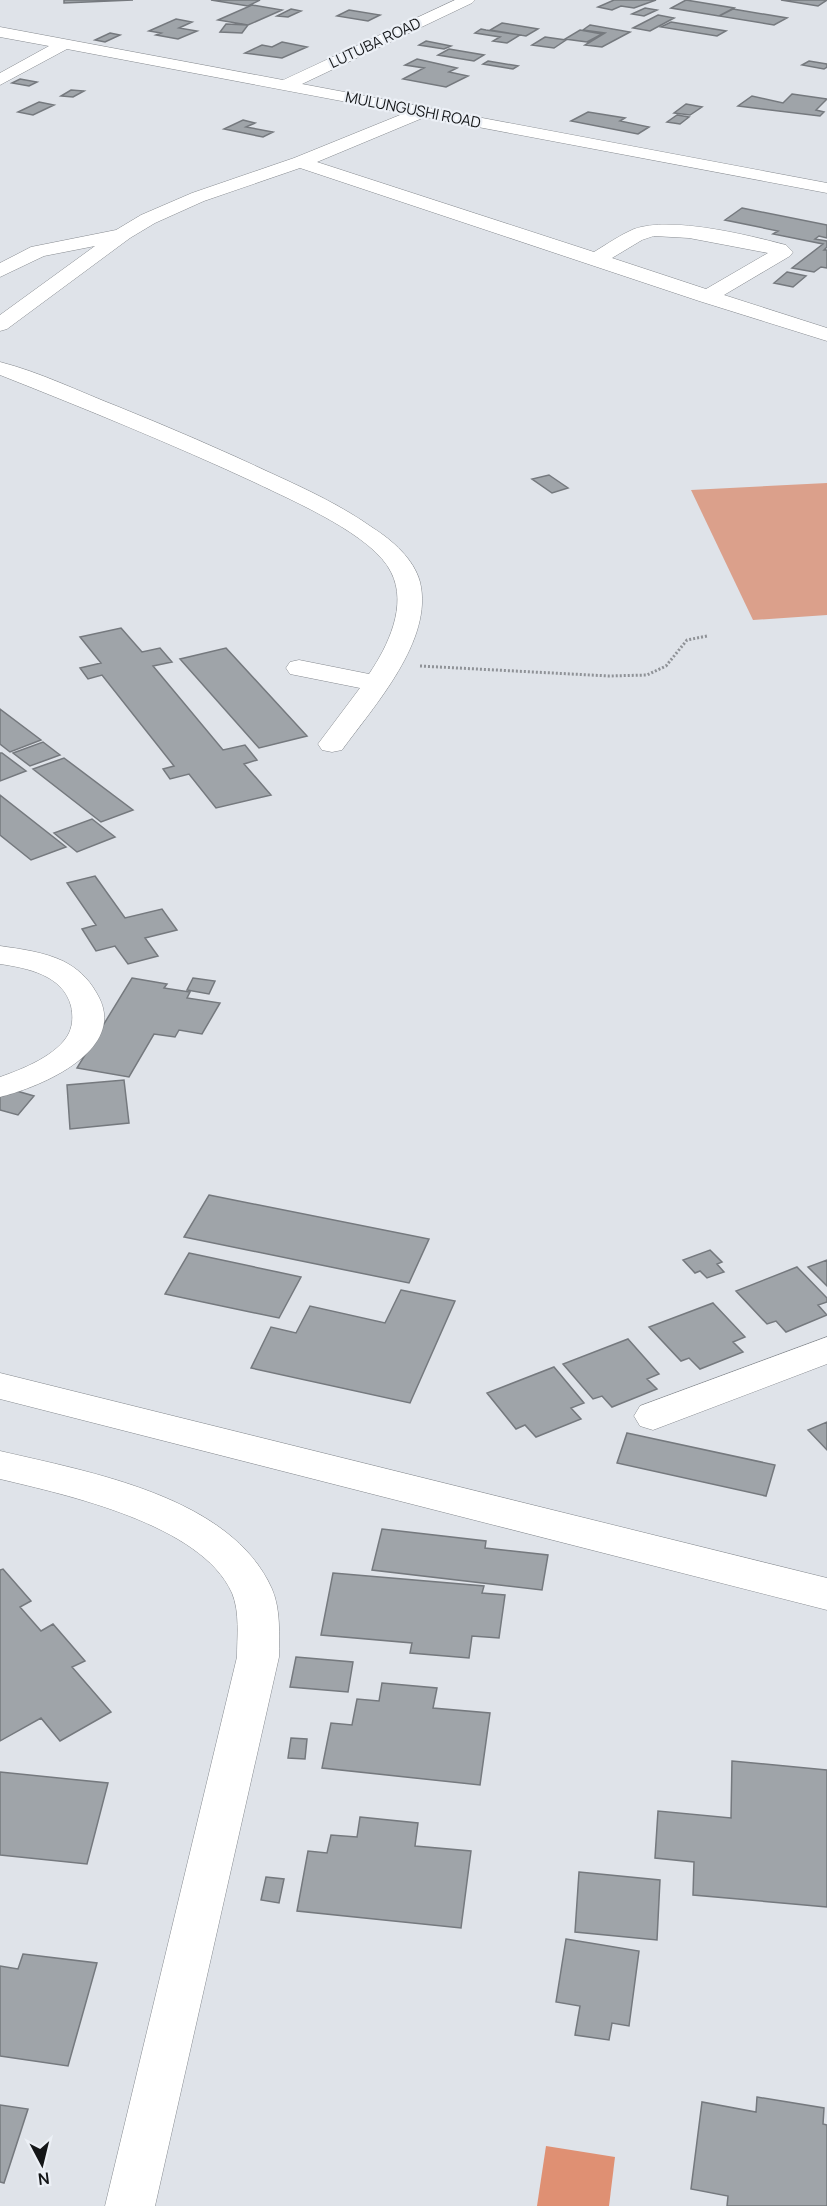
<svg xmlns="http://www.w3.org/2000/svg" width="827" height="2206" font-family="Manrope,sans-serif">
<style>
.green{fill:#dba08b}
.water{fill:#df9073}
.building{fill:#9fa4a9;stroke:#75797e;stroke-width:1.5}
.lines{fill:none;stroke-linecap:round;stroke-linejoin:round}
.minor-casing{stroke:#878b90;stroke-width:1}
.path{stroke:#8f9297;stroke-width:3;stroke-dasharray:2 2;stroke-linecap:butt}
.minor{fill:#fff;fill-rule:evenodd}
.labels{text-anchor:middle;stroke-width:4.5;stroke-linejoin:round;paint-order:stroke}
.far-street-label{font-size:15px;fill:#141618;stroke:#ecf0f6}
</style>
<rect width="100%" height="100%" fill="#dfe3e9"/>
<!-- green -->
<path class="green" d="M827,483V615L753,620L691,490Z"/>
<!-- water -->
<path class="water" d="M546,2146L615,2157L609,2206H537Z"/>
<!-- building -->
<path class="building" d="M64,0H133L64,3Z
M211,0H260L248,6Z
M614,0H656L634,8L621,6L612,10L598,7Z
M686,0L734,8L719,16L671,8Z
M781,0H827L818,6Z
M252,5L282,10L248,25L218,20Z
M645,8L657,10L644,16L632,14Z
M291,9L301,11L288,17L277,16Z
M733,9L787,18L774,25L719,16Z
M349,10L380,15L368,21L337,16Z
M658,15L674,18L650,31L633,28Z
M176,19L192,22L179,28L197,31L178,39L156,35L161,33L149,31Z
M671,22L726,31L717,36L661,27Z
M502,23L538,29L526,36L490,30Z
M226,24L248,25L242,33L220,32Z
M590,25L630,32L602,47L585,45L605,33L583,30Z
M481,29L486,30L520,35L507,43L493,41L500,37L475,33Z
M580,30L602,34L587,42L565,39Z
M110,33L120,35L105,42L95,40Z
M545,37L566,40L554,48L532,45Z
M426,41L451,46L444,49L419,45Z
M282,42L307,47L282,58L245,53L262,45L272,47Z
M449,49L484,55L474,61L438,55Z
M417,59L457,68L449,72L468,76L446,87L403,79L424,68L405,65Z
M488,61L518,66L513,69L483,64Z
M809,61L827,64V67L824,69L802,65Z
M20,79L37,82L29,86L12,83Z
M71,90L84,91L73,97L61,96Z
M792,94L827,99L816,110L824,112L820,116L738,106L752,96L783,103Z
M39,102L54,105L33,115L18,112Z
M686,104L702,107L690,115L674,113Z
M588,112L625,118L620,121L649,127L638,134L571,121Z
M677,115L689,117L680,124L667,122Z
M243,120L255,123L246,127L273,132L263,137L224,129Z
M742,208L827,225V238L819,236L815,239L827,241V247L824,250H827V268L821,267L814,272L792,268L823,244L773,234L778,231L725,220Z
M787,272L806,276L793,287L774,283Z
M549,475L568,488L552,493L532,479Z
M121,628L142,652L160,648L172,662L153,666L223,750L245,745L257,760L244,764L271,795L216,808L189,774L170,779L163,769L174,766L102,675L88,679L80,668L101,663L80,637Z
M226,648L307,736L259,748L180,659Z
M0,709L41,740L10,752L0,744Z
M43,742L60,755L30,766L13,753Z
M0,753H2L26,771L0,781Z
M64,758L133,810L101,822L33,769Z
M0,795L66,847L31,860L0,835Z
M92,819L115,837L77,852L54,833Z
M95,876L125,918L162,909L177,930L145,938L158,956L128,964L115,946L96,951L82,929L96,925L67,883Z
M132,978L167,984L164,988L190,992L187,998L220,1003L202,1034L179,1030L175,1037L154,1034L129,1077L77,1068Z
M193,978L215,981L209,994L187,990Z
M124,1080L129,1123L70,1129L67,1085Z
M3,1087L34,1096L18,1115L0,1110V1090Z
M209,1195L429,1239L409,1283L184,1237Z
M710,1250L722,1262L717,1264L724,1272L707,1278L700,1271L695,1273L683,1260Z
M189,1253L301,1277L279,1318L165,1294Z
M827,1260V1286L808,1267Z
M797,1267L827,1298V1302L818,1305L827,1315L786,1332L776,1321L767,1324L736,1291Z
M401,1290L455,1301L410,1403L251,1368L271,1327L296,1333L310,1306L385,1323Z
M713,1303L745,1337L733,1342L743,1352L700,1369L689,1358L681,1361L649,1327Z
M628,1339L659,1374L647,1379L657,1389L612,1407L602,1396L593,1399L563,1364Z
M554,1367L584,1403L571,1408L581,1419L536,1437L525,1425L516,1429L487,1393Z
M827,1422V1450L808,1430Z
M627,1433L775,1465L766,1496L617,1463Z
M382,1529L486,1541L485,1548L548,1555L542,1590L372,1570Z
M3,1569L31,1601L20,1607L41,1631L53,1624L85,1661L72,1667L111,1712L60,1741L41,1718L0,1741V1570Z
M333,1573L484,1586L482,1593L505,1595L499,1638L472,1636L469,1658L410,1653L412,1643L321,1635Z
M296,1657L353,1662L348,1692L290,1687Z
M382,1683L437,1688L433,1708L490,1713L480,1785L322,1768L331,1723L352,1725L357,1699L379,1701Z
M291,1738L307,1739L305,1759L288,1758Z
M732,1761L827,1770V1907L693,1895L694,1862L655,1858L658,1811L731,1818Z
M0,1772L108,1783L87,1864L0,1855Z
M360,1817L418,1823L415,1846L471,1851L461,1928L297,1911L308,1851L327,1853L331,1835L357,1837Z
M579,1872L660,1880L657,1940L575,1932Z
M266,1877L284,1879L279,1903L261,1900Z
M566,1939L639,1951L629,2026L612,2023L609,2040L575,2035L580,2006L556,2002Z
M23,1954L97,1963L68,2066L0,2056V1966L18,1969Z
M757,2097L824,2108L823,2124L827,2125V2206H727L728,2196L691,2189L702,2102L756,2112Z
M0,2105L28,2109L4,2183L0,2182Z"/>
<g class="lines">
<!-- minor casing -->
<g class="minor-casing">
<path id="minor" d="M455,0H475L472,3L302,84L827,183V193L425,117L317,162L594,252C607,244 620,235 634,229C671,216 748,235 786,245L793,252L790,256L724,295L827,328V341L699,301L300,168L204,201L155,223L130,238L7,329L0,331V315L95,246L44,256L0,277V263L31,247L116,230L141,215L192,193L294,158L405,113L67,49L0,85V73L49,46L0,37V27L283,80ZM654,236L689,238L768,253L706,289L612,258L642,240Z
M0,362C40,372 80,392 119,407C171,428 222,450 273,474C308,490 342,506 373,528C392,540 414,559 420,582C434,640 374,706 342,750L332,752L322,750L318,744L360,688L290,674L286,668L290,662L299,660L369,674C388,646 408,605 391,572C373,535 293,501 256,483C172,444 86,409 0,375Z
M0,946C21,949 44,952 63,961C77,968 88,978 96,992C132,1049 41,1087 0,1097V1077C23,1069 58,1055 69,1033C73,1024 73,1015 71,1006C63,975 27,968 0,964Z
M827,1337V1364L653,1430L640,1426L634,1416L640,1406Z
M0,1373L827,1578V1610L0,1399Z
M0,1451C89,1472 231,1496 272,1589C281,1610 279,1635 279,1657L155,2206H105L237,1657C237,1637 240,1612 232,1593C201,1524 67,1495 0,1479Z"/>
</g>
<!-- path -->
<path class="path" d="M420,666L609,676L647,675L666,666L687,640L707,636"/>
<!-- minor -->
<use href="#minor" class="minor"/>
</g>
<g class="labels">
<!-- far-street labels -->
<g class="far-street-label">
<text transform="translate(375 43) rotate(-25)" y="5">LUTUBA ROAD</text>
<text transform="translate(413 110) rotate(11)" y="5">MULUNGUSHI ROAD</text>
</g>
</g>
<!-- north arrow -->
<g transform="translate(42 2164) rotate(173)" stroke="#ecf0f6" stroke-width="4.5" paint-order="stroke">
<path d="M0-4.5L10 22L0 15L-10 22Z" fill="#141618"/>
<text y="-9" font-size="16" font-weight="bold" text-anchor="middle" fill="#141618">N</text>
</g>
</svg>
